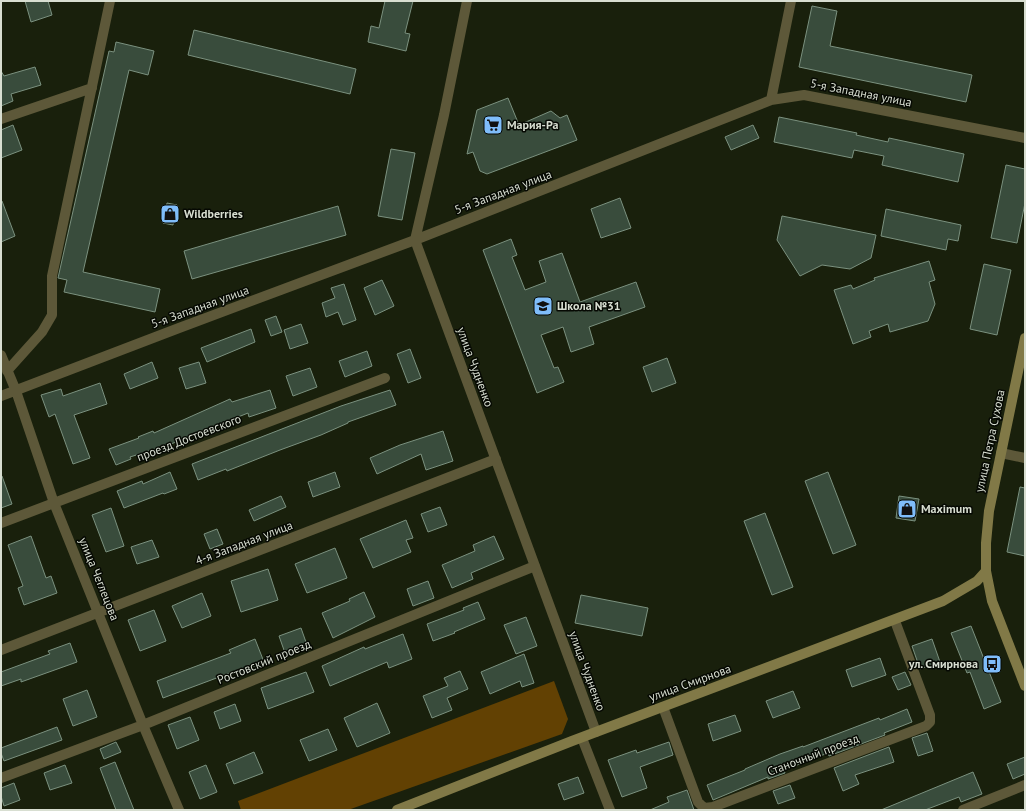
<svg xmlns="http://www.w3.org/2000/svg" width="1026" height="811" font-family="'PT Sans',sans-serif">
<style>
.forest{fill:#624103}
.building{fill:#394c3c;stroke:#7b917f}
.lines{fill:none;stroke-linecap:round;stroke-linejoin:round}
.street{stroke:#5d5839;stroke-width:10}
.secondary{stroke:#817947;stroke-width:10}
.labels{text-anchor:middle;stroke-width:3;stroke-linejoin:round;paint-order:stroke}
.street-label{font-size:12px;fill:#d8ded1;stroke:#060903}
.poi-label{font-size:12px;font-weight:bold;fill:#d8ded1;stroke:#060903;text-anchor:start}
</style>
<rect width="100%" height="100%" fill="#19200c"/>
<!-- forest -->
<path class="forest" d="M554,681L568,719L562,734L348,810H241L238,801Z"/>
<!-- building -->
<path class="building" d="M25,1H48L52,15L31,22Z
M385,1H413L405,33L410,34L406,51L368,42L371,26L379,28Z
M812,6L837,11L830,46L972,75L966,102L799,67Z
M194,30L356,69L350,94L188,55Z
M116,42L154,51L148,75L129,70L83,272L160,289L155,312L64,292L67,280L58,278L109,51L114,52Z
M35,67L41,85L11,94L13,101L1,106V71L4,76Z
M508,98L519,125L551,111L560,118L567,115L577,140L487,174L480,171L473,152L467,154L477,110Z
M779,117L857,133L856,135L888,142L889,138L964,154L958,182L882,165L884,156L854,150L852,158L774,142Z
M13,125L22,150L1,158V130Z
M753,125L759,138L731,150L725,137Z
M391,149L415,153L402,220L378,216Z
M1006,165L1025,169V203L1017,243L991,238Z
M620,198L631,228L601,238L591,209Z
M1,201H2L15,236L1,242Z
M167,203L177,205L173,225L163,223Z
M338,206L346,235L192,279L184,251Z
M886,209L961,225L958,241L948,239L946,250L881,236Z
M782,216L876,235L871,258L850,269L822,265L800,276L777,240Z
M511,239L517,255L512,257L525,290L546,282L539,261L562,253L580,302L636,282L645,307L589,327L594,344L571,352L563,327L541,335L554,368L558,367L564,382L537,393L483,250Z
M929,261L935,280L929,282L935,304L928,321L890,332L888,324L869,331L871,337L853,344L834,290L851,285L853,289L875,280L874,278Z
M984,264L1011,270L997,335L970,329Z
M382,280L394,306L375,315L364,288Z
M344,284L356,320L343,325L338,312L326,317L322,303L335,298L331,288Z
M276,316L282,332L271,336L265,320Z
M301,324L308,343L290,349L284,330Z
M251,329L255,342L207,362L201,348Z
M410,349L421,378L408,383L397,354Z
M367,351L372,366L345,377L339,361Z
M667,358L676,383L652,392L643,367Z
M152,362L158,378L130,389L124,374Z
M199,362L206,383L186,389L179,368Z
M310,368L317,387L293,396L286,376Z
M100,383L107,404L74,415L90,458L73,464L55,414L49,417L41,395L61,389L63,396Z
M270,390L276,408L249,417L248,413L171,444L130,457L131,459L116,465L109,449L139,438L138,437L153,431L154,433L230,399L232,402Z
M390,390L396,405L348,422V423L321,435L280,450L227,471L226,469L198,480L192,464L341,406Z
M443,431L453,461L426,470L421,454L377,474L370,458L400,445Z
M170,472L177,489L164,494L163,493L124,508L117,491L142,481L143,484Z
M335,472L340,487L313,497L308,482Z
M828,472L856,545L833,554L805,481Z
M1,476H2L12,504L1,508Z
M1020,487L1025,488V556L1007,552Z
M281,496L286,507L254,521L249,510Z
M899,496L919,499L915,521L896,518Z
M440,507L447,525L428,532L421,514Z
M111,508L124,546L106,552L92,515Z
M765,513L793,587L772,595L744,521Z
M406,520L413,538L406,540L411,552L373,568L360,539Z
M217,529L223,544L210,549L204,534Z
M31,536L46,578L51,576L57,593L24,605L18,588L23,586L8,545Z
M494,536L504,559L471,573L473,579L452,588L442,565L475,551L473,545Z
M152,540L159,557L137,564L131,547Z
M335,548L347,578L307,593L295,564Z
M268,569L278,600L241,612L231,581Z
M428,581L434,598L413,606L407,589Z
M364,592L375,617L333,638L322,613L350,601L349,599Z
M202,593L211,616L182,628L172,606Z
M581,595L648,608L642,636L575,623Z
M478,602L485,619L454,632L455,633L433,641L427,624L464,610L463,608Z
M154,610L166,641L140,651L128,620Z
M526,617L537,646L516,654L504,625Z
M971,626L1001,702L984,709L970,672L967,673L951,633Z
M301,628L307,645L285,653L279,636Z
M403,634L412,659L389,668L387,662L330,686L322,666L364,647L365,649Z
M255,639L264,662L239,673L238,670L163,698L157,681L231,653L229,650Z
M932,639L940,662L920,669L912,646Z
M70,643L77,662L21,682V679L1,686V672L50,654L48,651Z
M524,654L534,683L522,687L520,681L490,694L481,672Z
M880,658L886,675L852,687L846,670Z
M460,671L468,689L447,698L452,710L432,718L423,696L448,686L444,678Z
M306,672L314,692L268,709L261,688Z
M905,672L911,685L898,690L892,677Z
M87,690L97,717L73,726L63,699Z
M793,691L800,708L773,718L766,701Z
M377,703L390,733L357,747L344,718Z
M235,704L241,721L220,729L214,712Z
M907,709L912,722L884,733L885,735L829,756L828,753L784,770L785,773L768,779V777L713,800L707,785L745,770V769L780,754L803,746V747L879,718L880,720Z
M735,715L741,731L713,741L708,724Z
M190,717L199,740L177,749L168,725Z
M57,727L62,740L4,761L1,753V748Z
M328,729L337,750L309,761L300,740Z
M927,733L933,751L918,756L912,738Z
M116,742L121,752L104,759L100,749Z
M669,742L673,755L640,767L647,788L622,797L608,760L636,750L637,753Z
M889,747L894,762L855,775L859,784L843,791L834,768Z
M254,752L263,773L234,784L226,764Z
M1025,757V774L1013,779L1007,764Z
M115,762L134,810H116L100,768Z
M65,765L72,783L50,790L44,773Z
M206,765L217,792L200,799L189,772Z
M973,772L982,794L961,802L959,797L925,810H881Z
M578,777L584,793L564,800L558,784Z
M14,783L20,800L4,806L1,796V788Z
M790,785L795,798L778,804L773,791Z
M687,790L694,810H650L669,802L667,797Z"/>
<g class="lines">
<!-- street -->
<path class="street" d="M467,1L444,115L415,240L596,732
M771,100L791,1
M1,119L92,88
M1,355L16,391L54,503L143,725L179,810
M7,371L42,332L52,315V276L110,1
M1,396L179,328L415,240L771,100L804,95L1025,138
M1001,453L1025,458
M1,523L385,378
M1,650L496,459
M663,707L698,802L704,808L713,807L926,726L930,722V715L895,621
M582,738L610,810
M1,778L143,725L535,566
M963,810L1025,785"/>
<!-- secondary -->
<path class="secondary" d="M1025,338L989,511L986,543V571L992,601L1025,686
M397,810L572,741L943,601L977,581L986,571"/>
</g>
<!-- icons -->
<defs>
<g id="supermarket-square" transform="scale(1)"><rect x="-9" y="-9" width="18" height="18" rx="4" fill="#7fbdfa" stroke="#060903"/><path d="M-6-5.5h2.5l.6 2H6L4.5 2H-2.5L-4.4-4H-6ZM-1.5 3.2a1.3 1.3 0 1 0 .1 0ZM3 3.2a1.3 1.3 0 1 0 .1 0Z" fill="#111"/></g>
<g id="shop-square" transform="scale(1)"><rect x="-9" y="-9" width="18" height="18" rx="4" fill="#7fbdfa" stroke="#060903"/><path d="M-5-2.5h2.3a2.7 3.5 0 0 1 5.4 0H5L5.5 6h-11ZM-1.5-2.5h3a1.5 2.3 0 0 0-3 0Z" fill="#111"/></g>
<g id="school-square" transform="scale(1)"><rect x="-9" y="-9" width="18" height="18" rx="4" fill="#7fbdfa" stroke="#060903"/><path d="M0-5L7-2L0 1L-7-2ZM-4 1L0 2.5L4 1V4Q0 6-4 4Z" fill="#111"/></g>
<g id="bus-square" transform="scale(1)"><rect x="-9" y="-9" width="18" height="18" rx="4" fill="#7fbdfa" stroke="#060903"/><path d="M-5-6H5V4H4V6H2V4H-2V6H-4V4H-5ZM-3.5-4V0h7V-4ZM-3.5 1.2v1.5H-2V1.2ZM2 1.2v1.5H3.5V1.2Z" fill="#111"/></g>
</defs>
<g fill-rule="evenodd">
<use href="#supermarket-square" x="493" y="125"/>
<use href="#shop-square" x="170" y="214"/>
<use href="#school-square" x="543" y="306"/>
<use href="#shop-square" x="907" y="509"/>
<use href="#bus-square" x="992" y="664"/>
</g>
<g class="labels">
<!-- street labels -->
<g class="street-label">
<text transform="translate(861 93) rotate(11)" y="4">5-я Западная улица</text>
<text transform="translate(503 192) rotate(-21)" y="4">5-я Западная улица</text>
<text transform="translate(200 307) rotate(-20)" y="4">5-я Западная улица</text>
<text transform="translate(475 367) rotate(70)" y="4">улица Чудненко</text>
<text transform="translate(189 438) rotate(-21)" y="4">проезд Достоевского</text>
<text transform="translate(990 441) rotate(-78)" y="4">улица Петра Сухова</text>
<text transform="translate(244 543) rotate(-21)" y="4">4-я Западная улица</text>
<text transform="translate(99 579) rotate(68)" y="4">улица Чеглецова</text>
<text transform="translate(264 662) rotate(-22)" y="4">Ростовский проезд</text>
<text transform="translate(587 671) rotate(70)" y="4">улица Чудненко</text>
<text transform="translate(690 683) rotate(-20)" y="4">улица Смирнова</text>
<text transform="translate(813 755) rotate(-21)" y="4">Станочный проезд</text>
</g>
<!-- poi labels -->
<g class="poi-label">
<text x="507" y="129">Мария-Ра</text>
<text x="184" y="218">Wildberries</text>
<text x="557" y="310">Школа №31</text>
<text x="921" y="513">Maximum</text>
<text x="978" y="668" text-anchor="end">ул. Смирнова</text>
</g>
</g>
<!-- border -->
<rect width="1026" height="811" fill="none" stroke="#d8ded1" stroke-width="4"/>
</svg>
